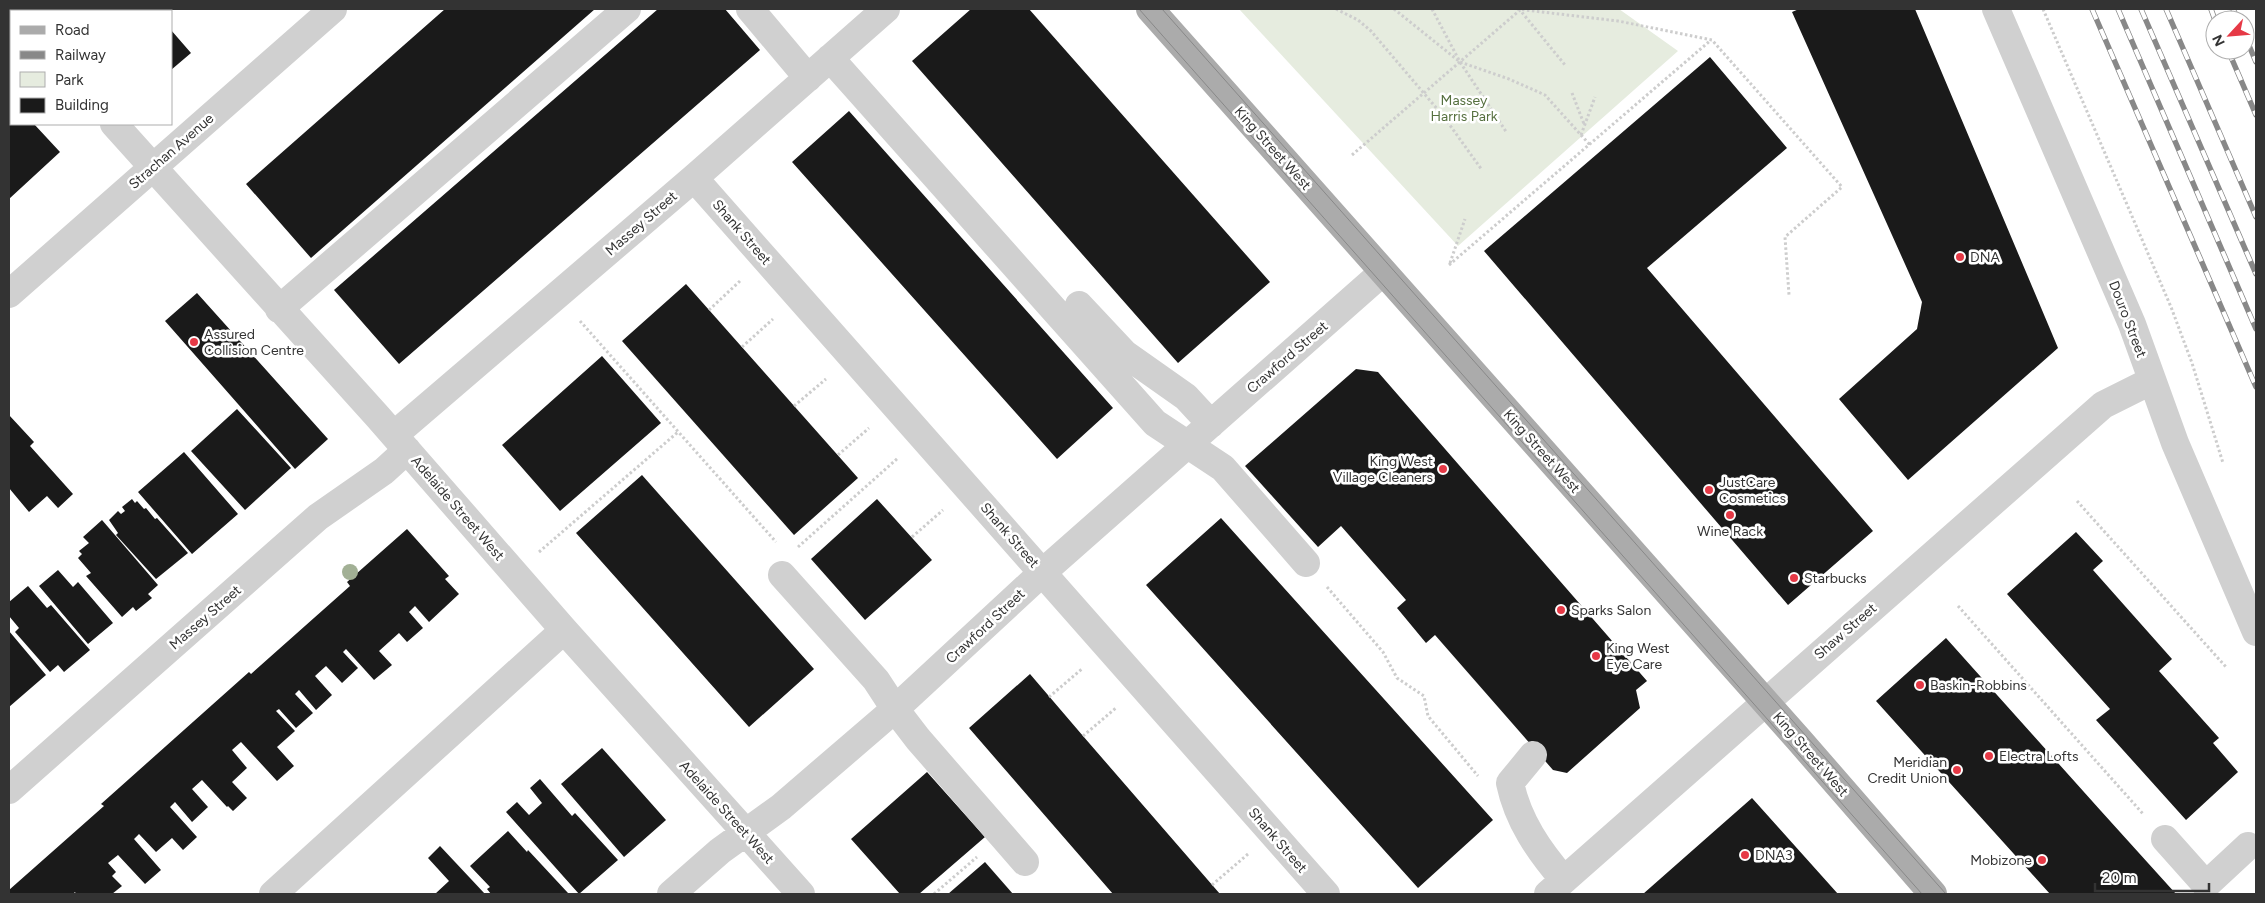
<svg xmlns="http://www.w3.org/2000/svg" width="2265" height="903" font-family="Figtree,sans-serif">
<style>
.green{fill:#e6ecdf}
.building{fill:#1a1a1a}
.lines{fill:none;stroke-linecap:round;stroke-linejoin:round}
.path{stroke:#cdcdcd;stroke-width:3;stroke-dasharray:2.5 2.5;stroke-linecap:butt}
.minor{stroke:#d0d0d0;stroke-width:28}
.major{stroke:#ababab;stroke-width:28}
.tram{stroke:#888;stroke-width:1}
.rail-casing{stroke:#888;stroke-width:5.5}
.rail{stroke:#fff;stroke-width:4;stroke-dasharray:11;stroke-linecap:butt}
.tree{fill:#a2b095}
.poi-dot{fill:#e63946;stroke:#fff;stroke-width:2}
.labels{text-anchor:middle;stroke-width:5;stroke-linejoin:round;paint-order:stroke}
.park-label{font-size:14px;fill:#56703f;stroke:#fff}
.street-label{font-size:14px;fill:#333;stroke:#fff}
.poi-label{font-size:14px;fill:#333;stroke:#fff;text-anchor:start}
</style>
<rect width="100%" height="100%" fill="#fff"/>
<!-- green -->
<path class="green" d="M1239,9H1619L1678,51L1458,246Z"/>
<!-- building -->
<path class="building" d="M91,9H153L155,11H93Z
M445,9H595L311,258L246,184Z
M658,9H725L760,50L399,364L334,290Z
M971,9H1029L1270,282L1178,363L912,61Z
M1799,9H1915L2058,348L1908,480L1839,399L1917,329L1922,302L1792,12Z
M171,30L191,53L171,70Z
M1710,57L1787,148L1647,268L1873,531L1788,605L1484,251Z
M849,111L1113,408L1057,459L792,162Z
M11,121V124H34L60,152L9,199V123Z
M686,284L858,478L794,535L622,341Z
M197,293L328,439L295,469L165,321Z
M602,356L661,423L560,511L502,445Z
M1356,369L1378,372L1647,681L1636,690L1640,708L1567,773L1553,770L1435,635L1426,643L1397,608L1406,600L1341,526L1318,547L1245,466Z
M237,409L291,468L245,510L191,451Z
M9,415L34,442L30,446L73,494L58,508L47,496L29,512L9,488Z
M184,452L238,514L192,554L138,492Z
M642,475L814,669L749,727L576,533Z
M132,499L135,503L137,501L144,509L146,508L155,519L157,518L188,553L156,579L116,535L118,533L109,520L118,511L121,514L125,511L122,507Z
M877,499L932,560L865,620L811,559Z
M1221,518L1493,820L1418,888L1146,585Z
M102,520L158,585L148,594L152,598L136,611L133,607L122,617L86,576L91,573L78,558L82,554L79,551L89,543L83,537Z
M407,529L449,576L445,579L459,594L429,622L415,606L409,612L423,628L407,642L399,633L379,651L392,665L374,680L346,649L343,652L358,668L342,683L326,666L315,676L332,695L316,710L299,690L295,694L313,713L296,728L279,709L276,711L295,731L277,747L294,766L277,781L241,742L232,750L247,768L232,782L247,798L233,811L228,806L227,807L202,780L192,789L208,807L192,822L175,802L170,807L197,837L183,850L172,838L156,852L139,834L134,839L161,870L145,884L118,855L108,863L116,872L112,876L122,886L112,894H76L75,892L73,894H9V890L104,806L101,804L249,672L251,674L350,586L347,582Z
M2076,532L2103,561L2093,570L2172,659L2159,671L2219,738L2213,743L2238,772L2186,820L2096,720L2110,709L2007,594Z
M58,570L73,587L78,582L113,623L88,644L39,586Z
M28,586L47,608L51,605L90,650L64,672L58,665L50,672L15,632L19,628L9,616V602Z
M9,631L46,675L9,707Z
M1946,638L2101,811L2176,894H2050L1876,701Z
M1030,674L1083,736L1220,894H1113L969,728Z
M602,748L666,820L624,857L561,784Z
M927,772L985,837L919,894H900L851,839Z
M540,779L572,816L575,813L618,860L579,894L506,812L517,802L529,815L542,803L530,788Z
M1752,798L1838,894H1643L1719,827Z
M508,831L527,852L528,850L568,893L491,894L487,889L490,887L470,866Z
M440,846L485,894H435L449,881L428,858Z
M985,862L1013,894H948Z"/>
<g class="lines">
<!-- path -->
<path class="path" d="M1336,9L1358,20L1371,31L1444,117L1482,170
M1394,9L1460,62L1507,133
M1432,9L1460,62L1509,79L1545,95L1581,135L1595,97
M1517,9L1618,21L1712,40L1842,187L1785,237L1789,295
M2043,9L2171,307L2192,363L2223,463
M1572,93L1584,124
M1581,135L1590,145
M1352,155L1520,10L1565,65
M1450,263L1465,219
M1449,265L1711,40
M709,310L740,281
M580,321L776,542
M742,347L773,319
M794,406L826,379
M838,455L869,428
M2077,501L2226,667
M912,537L943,510
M798,547L898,458
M539,552L678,432
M1327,587L1383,652L1397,678L1424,696L1428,716L1478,776
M1958,606L2144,815
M1049,697L1083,668
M1083,736L1117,707
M1212,885L1248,854
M934,894L977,857"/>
<!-- minor -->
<path class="minor" d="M12,9L14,11
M750,9L808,78
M1996,9L2132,324L2175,443L2256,632
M830,58L1155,423L1223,468L1306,563
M114,124L378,417L564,630L801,894
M694,178L1326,894
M9,294L333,9
M1079,305L1125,354L1186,397L1211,424
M279,309L627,9
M394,435L694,178L886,9
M782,575L876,680L895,709L918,739L1025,862
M1533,755L1510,783C1518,821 1539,851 1564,880
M9,790L318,517L384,471L407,450
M2165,839L2206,885L2248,846
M273,894L564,630
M671,894L720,851L781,807L895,709L1043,572L1383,272
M1548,894L2103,405L2151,381"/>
<!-- major -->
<path class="major" d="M1150,9L1800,741L1933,894"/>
<!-- tram -->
<path class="tram" d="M1139,9L1922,894
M1162,9L1946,894"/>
<!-- rail casing -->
<g class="rail-casing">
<path id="rail" d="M2092,9L2256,387
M2118,9L2256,329
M2141,9L2256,274
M2166,9L2256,217
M2211,9L2215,20
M2233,9L2238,20
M2245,36L2256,62
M2228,50L2256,115"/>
</g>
<!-- rail -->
<use href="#rail" class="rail"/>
</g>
<!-- trees -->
<circle class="tree" cx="350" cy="572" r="8"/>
<!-- markers -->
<g class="poi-dot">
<circle cx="1960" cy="257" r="5"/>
<circle cx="194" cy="342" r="5"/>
<circle cx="1443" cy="469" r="5"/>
<circle cx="1709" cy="490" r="5"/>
<circle cx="1730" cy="515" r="5"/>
<circle cx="1794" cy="578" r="5"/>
<circle cx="1561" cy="610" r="5"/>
<circle cx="1596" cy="656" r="5"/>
<circle cx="1920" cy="685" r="5"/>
<circle cx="1989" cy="756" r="5"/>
<circle cx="1957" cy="770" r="5"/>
<circle cx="1745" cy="855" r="5"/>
<circle cx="2042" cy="860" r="5"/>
</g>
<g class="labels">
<!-- park labels -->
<g class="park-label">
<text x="1464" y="105">Massey<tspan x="1464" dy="16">Harris Park</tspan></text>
</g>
<!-- street labels -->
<g class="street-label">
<text transform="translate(1273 148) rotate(48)" y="5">King Street West</text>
<text transform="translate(171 151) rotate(-41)" y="5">Strachan Avenue</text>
<text transform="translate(641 223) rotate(-41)" y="5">Massey Street</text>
<text transform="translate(742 232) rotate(49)" y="5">Shank Street</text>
<text transform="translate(2128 319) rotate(69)" y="5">Douro Street</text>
<text transform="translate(1287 357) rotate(-41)" y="5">Crawford Street</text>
<text transform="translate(1542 451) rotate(48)" y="5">King Street West</text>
<text transform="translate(458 508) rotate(49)" y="5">Adelaide Street West</text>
<text transform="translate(1010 535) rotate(49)" y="5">Shank Street</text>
<text transform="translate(205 617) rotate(-41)" y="5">Massey Street</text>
<text transform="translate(985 626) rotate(-43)" y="5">Crawford Street</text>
<text transform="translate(1845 631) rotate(-41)" y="5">Shaw Street</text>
<text transform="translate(1811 754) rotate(49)" y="5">King Street West</text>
<text transform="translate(727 812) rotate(48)" y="5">Adelaide Street West</text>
<text transform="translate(1278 840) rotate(49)" y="5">Shank Street</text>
</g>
<!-- poi labels -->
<g class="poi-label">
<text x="1970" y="262">DNA</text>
<text x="204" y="339">Assured<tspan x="204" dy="16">Collision Centre</tspan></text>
<text x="1433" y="466" text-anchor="end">King West<tspan x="1433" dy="16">Village Cleaners</tspan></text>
<text x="1719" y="487">JustCare<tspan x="1719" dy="16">Cosmetics</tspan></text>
<text x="1730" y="536" text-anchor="middle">Wine Rack</text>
<text x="1804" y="583">Starbucks</text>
<text x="1571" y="615">Sparks Salon</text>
<text x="1606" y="653">King West<tspan x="1606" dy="16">Eye Care</tspan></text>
<text x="1930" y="690">Baskin-Robbins</text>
<text x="1999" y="761">Electra Lofts</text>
<text x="1947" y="767" text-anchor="end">Meridian<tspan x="1947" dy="16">Credit Union</tspan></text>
<text x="1755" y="860">DNA3</text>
<text x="2032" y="865" text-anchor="end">Mobizone</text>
</g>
</g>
<!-- border -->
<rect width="2265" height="903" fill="none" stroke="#333333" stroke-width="20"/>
<!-- legend -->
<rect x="10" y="10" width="162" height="115" fill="#ffffff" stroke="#adadad"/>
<rect x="20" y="26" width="25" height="8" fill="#ababab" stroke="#adadad"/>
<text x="55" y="35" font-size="15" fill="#333333">Road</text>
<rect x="20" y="51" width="25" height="8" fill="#888888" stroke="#adadad"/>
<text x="55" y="60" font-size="15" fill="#333333">Railway</text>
<rect x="20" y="72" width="25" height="15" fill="#e6ecdf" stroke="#adadad"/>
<text x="55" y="85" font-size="15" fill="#333333">Park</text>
<rect x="20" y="98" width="25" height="15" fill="#1a1a1a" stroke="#adadad"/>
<text x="55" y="110" font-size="15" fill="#333333">Building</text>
<!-- north arrow -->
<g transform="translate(2230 35) rotate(244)"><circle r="24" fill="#ffffff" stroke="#adadad"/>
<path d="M0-4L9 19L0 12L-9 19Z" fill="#e63946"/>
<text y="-8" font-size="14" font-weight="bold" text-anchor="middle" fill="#333333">N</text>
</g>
<!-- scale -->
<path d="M2095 883v8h114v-8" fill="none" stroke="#333333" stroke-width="2.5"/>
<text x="2102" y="883" font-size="15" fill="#333333" stroke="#ffffff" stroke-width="4" paint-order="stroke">20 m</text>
</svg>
